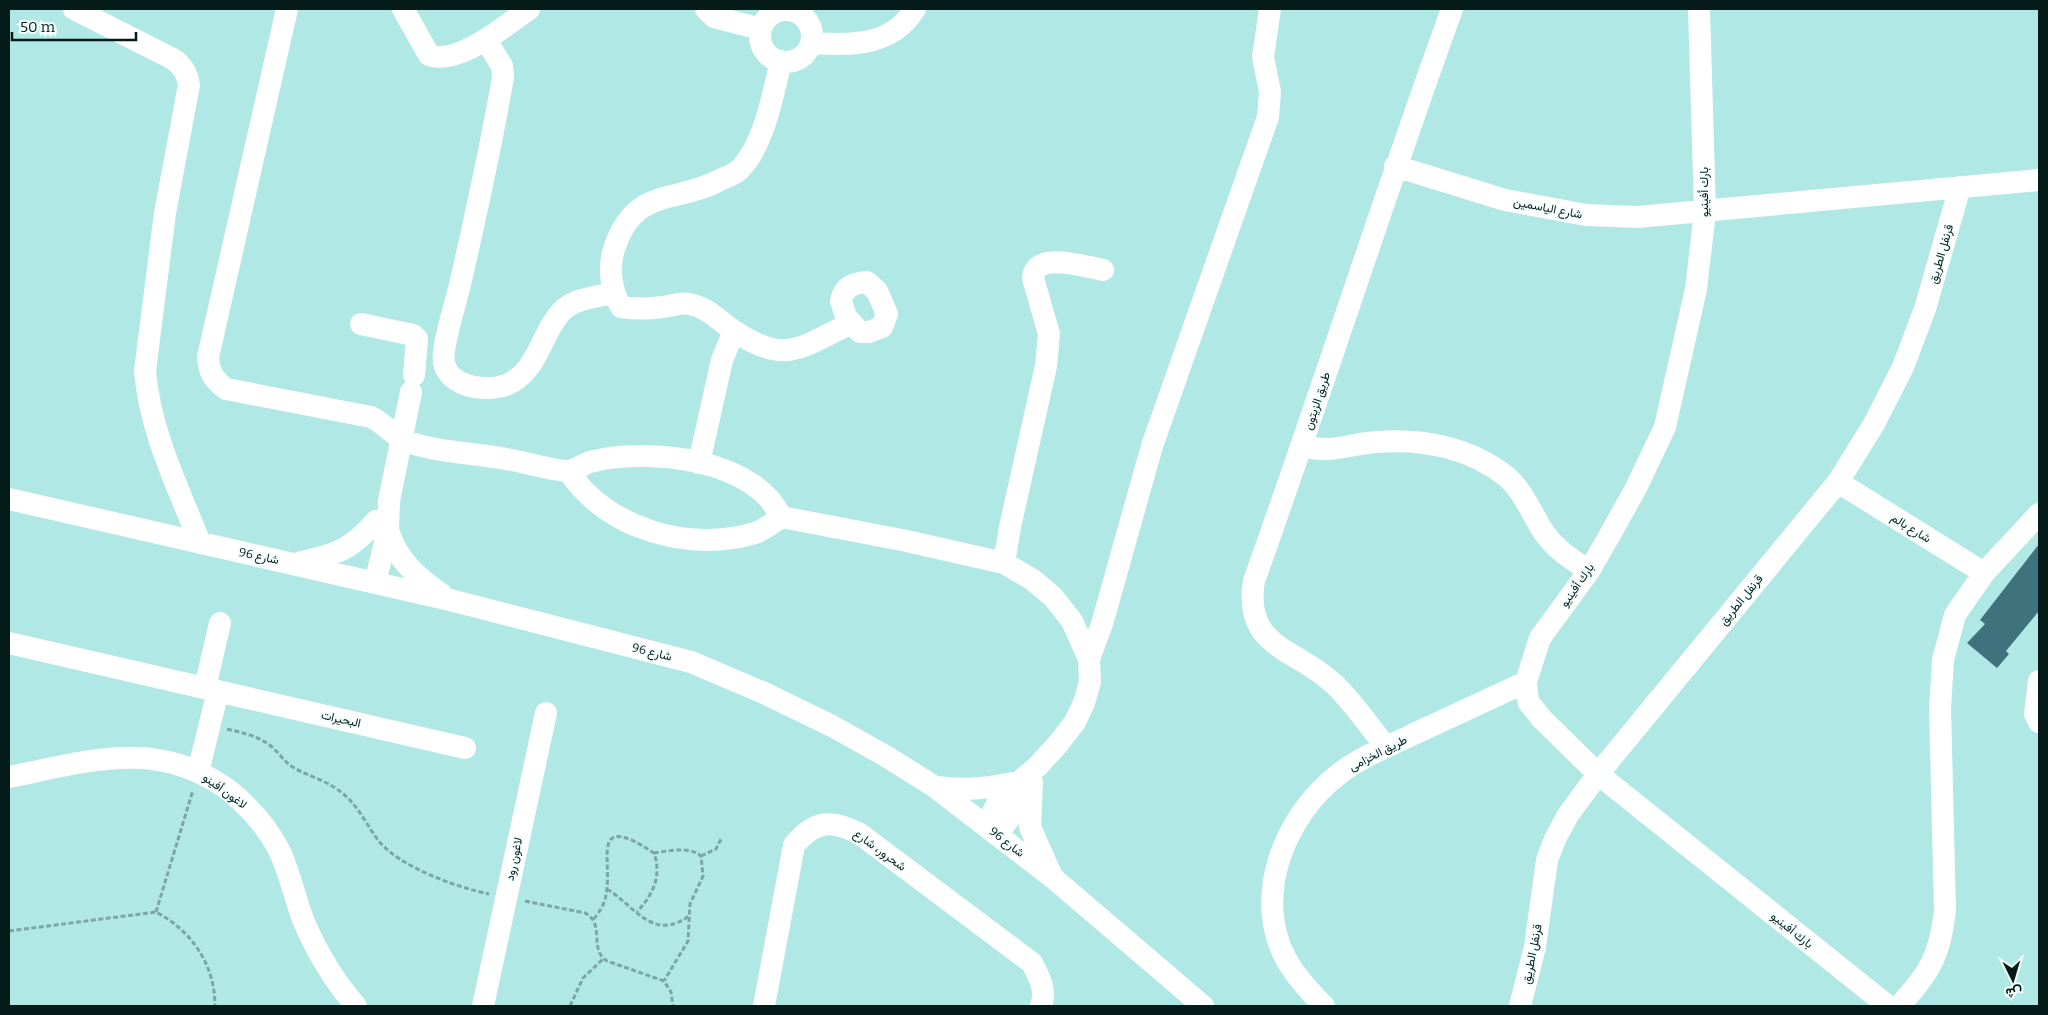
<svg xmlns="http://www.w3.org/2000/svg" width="2048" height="1015" font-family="Bitter,Vazirmatn,serif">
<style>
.building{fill:#3e727c}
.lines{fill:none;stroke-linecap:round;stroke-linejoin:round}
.path{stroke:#79a7a4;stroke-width:3;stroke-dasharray:5 2.5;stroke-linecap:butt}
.minor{stroke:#fff;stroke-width:22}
.labels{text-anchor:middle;stroke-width:4;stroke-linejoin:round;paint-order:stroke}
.street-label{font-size:12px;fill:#051b1a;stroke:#f4fffe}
</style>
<rect width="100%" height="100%" fill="#afe8e4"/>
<!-- building -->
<path class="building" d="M2039,544V611L2006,651L2009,654L1997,668L1967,643L1985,624L1980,620Z"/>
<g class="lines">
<!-- path -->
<path class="path" d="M227,729C243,733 259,736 272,747C279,753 284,761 291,766C307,776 326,780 341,792C358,805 366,824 378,840C399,867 456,887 489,894
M654,853C668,851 690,846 701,856L703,876L690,904L688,941L664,981
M701,856L716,849L722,837
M607,889C636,907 653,942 689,916
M525,901L585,913C606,924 588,949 607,961L664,981L671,992L673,1006
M156,912L193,790
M594,919C599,912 605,904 606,895C613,860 589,810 654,853C662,877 653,894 637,912
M9,931L156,912C192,931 215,965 215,1006
M570,1006L583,978L603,959"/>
<!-- minor -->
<path class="minor" d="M74,9L173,59C183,66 187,73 189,85L165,213L145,371C150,432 178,487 200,543
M287,9L208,357C209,373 214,380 226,389L371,417C383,423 393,434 402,439C427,452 477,453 506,459C526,462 546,469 566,471C574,472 585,462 594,461C650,448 755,459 781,517L902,540L1004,563L1033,580L1053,597L1072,621L1089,659L1090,682L1084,703L1075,722L1058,744L1038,766L1001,797L993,812L989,828
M403,9L429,55C458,66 506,25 529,9
M706,9L714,17L761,29
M1699,9L1705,212L1696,289L1665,427L1636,488L1607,540L1589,571L1540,638L1526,682L1527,693L1529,703L1542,719L1598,774L1888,1006
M760 36a26 26 0 1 1 52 0a26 26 0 1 1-52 0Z
M486,40L502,66L503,77C491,148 475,219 459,289C455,304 441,350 444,363C450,388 487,392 506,385C538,373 541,332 563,310C576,298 597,297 613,293
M812,43C852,45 891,47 915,9
M781,61C773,94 764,146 739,170C735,174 727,177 722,179C675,205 635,185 614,249C608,268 611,290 621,307C635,309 648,309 663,307C671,306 681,302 689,304C708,307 719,321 734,331C787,366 800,347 850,324
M1395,166L1505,200L1586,215L1637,217L2039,180
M867,282L877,291L887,314L882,327L869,332H860L846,317L841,301C844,286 854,283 867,282Z
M361,324L413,335L417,339L414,375
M1302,446C1334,454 1347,444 1377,442C1423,438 1471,448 1507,477C1523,491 1532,514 1543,531C1555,549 1571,559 1589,571
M699,463L722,360L734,331
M569,472C607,529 690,553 755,533C764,530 773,523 781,517
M1838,482L1984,573
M9,499L450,600L691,662L762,692L832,726L884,755L935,787L1052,877L1203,1006
M388,530C397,560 416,576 441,594
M301,562C336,555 352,549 376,521
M1004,563L1010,527L1046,366L1049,334L1033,278C1035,250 1086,267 1103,270
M375,583L388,530L389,501L411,392
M9,643L465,748
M1089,659L1102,624L1152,446L1268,117L1270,92L1263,57L1270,9
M2039,681L2035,714L2039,722
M205,688L220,623
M1386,747C1369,726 1354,703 1334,684C1296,648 1243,648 1254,581C1322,391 1383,199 1452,9
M198,772L218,691
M9,777C89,761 159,737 231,792C250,808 268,828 279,850C290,873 295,899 304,922C317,952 334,981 356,1006
M1032,783L1030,827L1051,874
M936,787C965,791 989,788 1018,782
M997,834L1021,804L1030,788
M483,1006L546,713
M764,1006L794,845C815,820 832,819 860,834L1032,963C1039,977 1047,990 1041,1006
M1324,1006C1310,992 1296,977 1286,959C1252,896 1285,815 1339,774C1362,756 1390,746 1416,733C1453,716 1489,699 1526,682
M1520,1006L1535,947L1547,860L1555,839L1568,815L1598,774L1838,482L1874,424L1903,367L1925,309L1960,187
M1899,1006C1930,973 1940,955 1945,910L1940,708L1943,660L1955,615L1984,573L2039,514"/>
</g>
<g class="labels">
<!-- street labels -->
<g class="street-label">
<text transform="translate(1704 192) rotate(-90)" y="4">بارك أفينيو</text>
<text transform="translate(1548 208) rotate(11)" y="4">شارع الياسمين</text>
<text transform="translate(1941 254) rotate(-74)" y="4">قرنفل الطريق</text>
<text transform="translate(1317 401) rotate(-72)" y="4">طريق الزيتون</text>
<text transform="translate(1911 528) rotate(32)" y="4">شارع بالم</text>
<text transform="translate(259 556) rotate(12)" y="4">شارع 96</text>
<text transform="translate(1577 585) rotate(-55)" y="4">بارك أفينيو</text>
<text transform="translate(1741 600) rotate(-51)" y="4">قرنفل الطريق</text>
<text transform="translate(652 652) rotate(14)" y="4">شارع 96</text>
<text transform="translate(341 719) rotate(13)" y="4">البحيرات</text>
<text transform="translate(1378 753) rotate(-27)" y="4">طريق الخزامى</text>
<text transform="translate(225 791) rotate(36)" y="4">لاغون أفينو</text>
<text transform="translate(1007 842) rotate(38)" y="4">شارع 96</text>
<text transform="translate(880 850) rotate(36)" y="4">شحرور، شارع</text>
<text transform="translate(514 859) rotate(-78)" y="4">لاغون رود</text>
<text transform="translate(1792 930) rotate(39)" y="4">بارك أفينيو</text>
<text transform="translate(1532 954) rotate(-79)" y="4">قرنفل الطريق</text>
</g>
</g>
<!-- border -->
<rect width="2048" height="1015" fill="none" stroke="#051b1a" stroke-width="20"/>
<!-- north arrow -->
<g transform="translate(2013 980) rotate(175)" stroke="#f4fffe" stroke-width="4" paint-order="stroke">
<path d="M0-4L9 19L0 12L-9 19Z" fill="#051b1a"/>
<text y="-8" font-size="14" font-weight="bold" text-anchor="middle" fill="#051b1a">ش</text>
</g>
<!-- scale -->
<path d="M12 32v8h124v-8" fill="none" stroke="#051b1a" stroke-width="2.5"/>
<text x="20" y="32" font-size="15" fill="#051b1a" stroke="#f4fffe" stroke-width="4" paint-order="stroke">50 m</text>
</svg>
